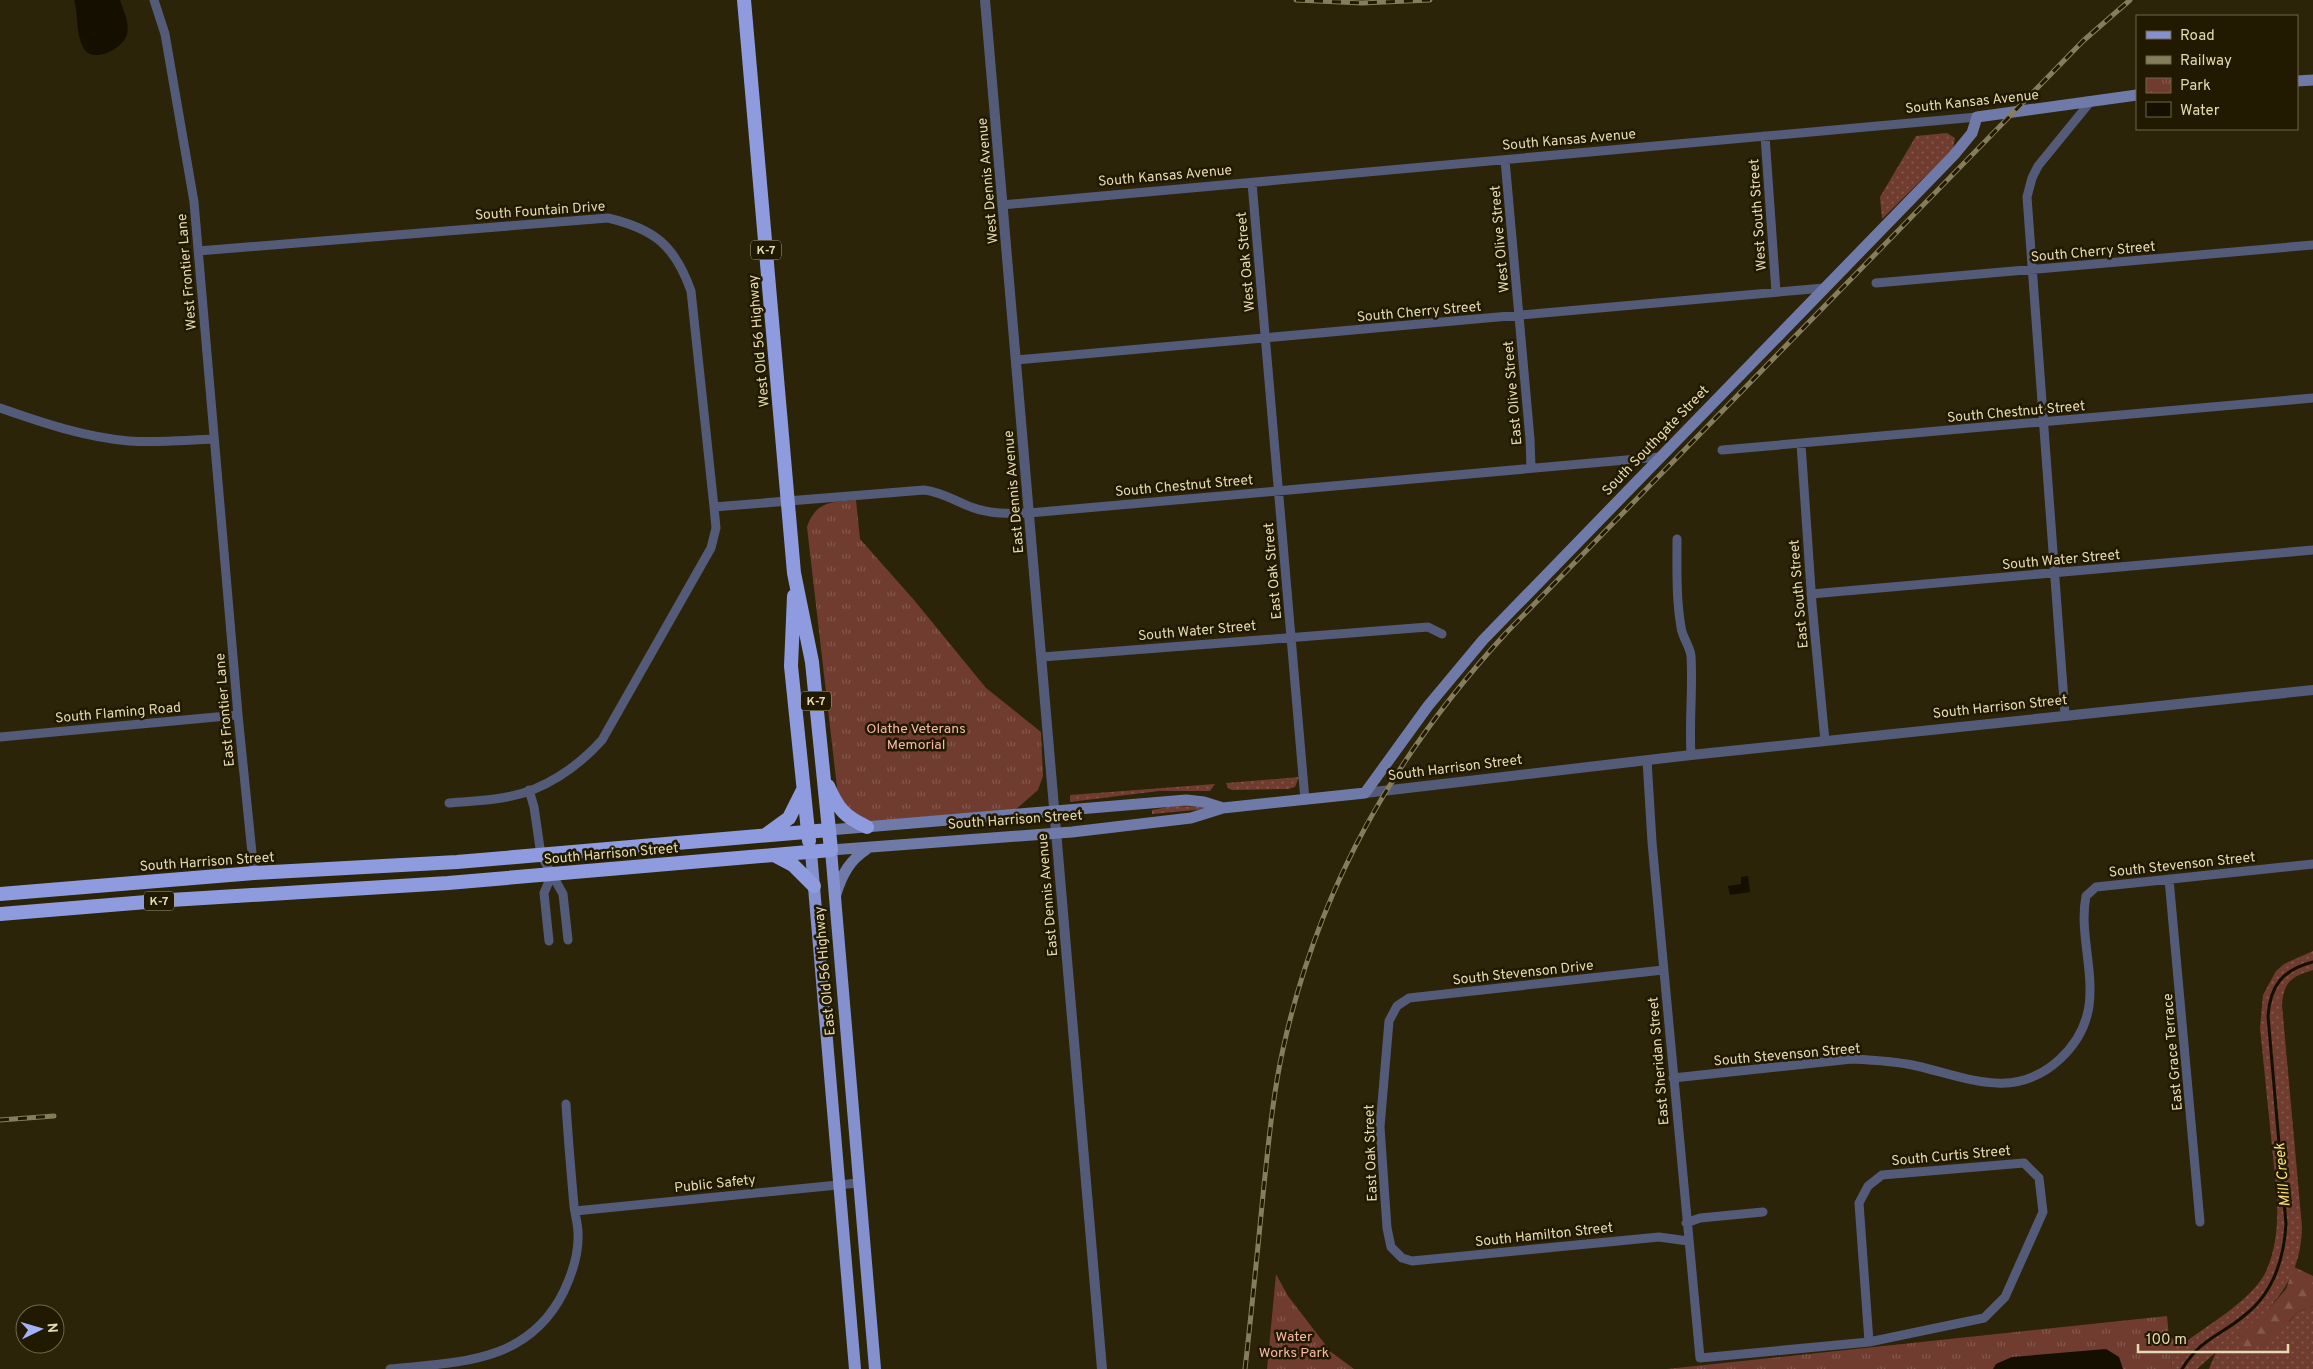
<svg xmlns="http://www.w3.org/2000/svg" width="2313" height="1369" font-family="Overpass,sans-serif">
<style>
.grass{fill:url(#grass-dots)}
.forest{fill:url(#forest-firs)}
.park{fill:url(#park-tufts)}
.pitch{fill:#703c30}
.water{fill:#150f00}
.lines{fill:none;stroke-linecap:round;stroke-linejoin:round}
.stream{stroke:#150f00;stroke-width:3}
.minor{stroke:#545b79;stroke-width:9}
.tertiary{stroke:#545b79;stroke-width:10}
.secondary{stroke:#6f7aa9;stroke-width:11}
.primary{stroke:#8491ce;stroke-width:12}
.trunk{stroke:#8e9cdf;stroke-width:14}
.rail-casing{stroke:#867d5c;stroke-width:5}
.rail{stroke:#211a01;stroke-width:3;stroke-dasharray:9;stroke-linecap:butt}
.labels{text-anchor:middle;stroke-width:5;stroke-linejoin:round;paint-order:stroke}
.shield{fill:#211a01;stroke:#aaa07d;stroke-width:1}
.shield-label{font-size:12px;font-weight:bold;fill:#e5dab2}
.street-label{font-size:14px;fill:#e5dab2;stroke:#211a01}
.park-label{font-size:14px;fill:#f8b8a8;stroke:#211a01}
.water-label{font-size:15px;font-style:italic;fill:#fddf74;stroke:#211a01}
</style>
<defs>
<pattern id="grass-dots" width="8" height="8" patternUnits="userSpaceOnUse" patternTransform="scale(1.25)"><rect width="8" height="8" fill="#703c30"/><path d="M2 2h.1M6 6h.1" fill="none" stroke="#84584c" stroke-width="1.8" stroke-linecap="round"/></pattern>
<pattern id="forest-firs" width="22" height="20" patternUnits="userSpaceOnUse" patternTransform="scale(1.25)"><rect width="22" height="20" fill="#703c30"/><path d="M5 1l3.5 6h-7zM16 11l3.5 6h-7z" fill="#84584c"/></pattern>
<pattern id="park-tufts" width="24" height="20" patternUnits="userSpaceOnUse" patternTransform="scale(1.25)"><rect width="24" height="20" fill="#703c30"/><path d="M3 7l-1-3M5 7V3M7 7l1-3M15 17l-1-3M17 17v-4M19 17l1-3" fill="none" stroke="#84584c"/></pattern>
</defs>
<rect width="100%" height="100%" fill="#2b2409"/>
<!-- grass -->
<path class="grass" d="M1947,133L1955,138L1953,149L1882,219L1880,197L1916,136Z
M1299,777L1295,787L1288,789L1232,790L1228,788L1226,783Z
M1215,784L1210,791H1159L1070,802V795Z
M1174,806L1205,807L1206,809L1152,814V810Z
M2313,951V970C2291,977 2284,981 2282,1005L2302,1227C2301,1277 2276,1306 2238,1336L2290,1321L2297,1312L2313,1306V1369H2209L2216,1352L2197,1369H2172L2169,1338L2187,1341C2211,1323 2256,1297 2267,1269C2277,1246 2278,1220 2277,1196L2260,1028L2263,995L2276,971L2284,964Z"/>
<!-- forest -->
<path class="forest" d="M2294,1267L2313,1276V1306L2297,1312L2271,1343L2245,1349L2238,1336L2274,1303L2286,1289Z"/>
<!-- park -->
<path class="park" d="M856,500L860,539L914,600L986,688L1041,732L1043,776L1038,790L1015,810L868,824L855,819L838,796L807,527C816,501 831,502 856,500Z
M1276,1274L1288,1296L1331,1352L1354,1369H1267Z
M2167,1316L2172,1369H1667Z"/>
<!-- pitch -->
<path class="pitch" d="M1861,1359L1862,1369H1839L1838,1362Z"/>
<!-- water -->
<path class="water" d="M74,0H120C123,10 130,23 127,34C124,48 94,64 84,49C75,34 79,16 74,0Z
M1748,876L1750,892L1730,895L1728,886L1741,884V877Z
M2106,1349L2119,1357L2123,1369H1993L1996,1364L2012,1357Z"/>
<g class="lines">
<!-- stream -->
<path class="stream" d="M2182,1369C2202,1337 2219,1337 2245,1315C2273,1293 2284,1258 2286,1224L2268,1016C2270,986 2282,970 2313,962"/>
<!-- minor -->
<path class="minor" d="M154,0L165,34L194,202L238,715L254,873
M1765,136L1776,292
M1505,160L1530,439L1531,468
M1252,183L1305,800
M1002,205L1977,117
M198,251L608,218C655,229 675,246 691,291L714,507L716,528L711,548L602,740C578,767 543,791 507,797C488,801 468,801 449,803
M1876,283L2313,245
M1016,360L1824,288
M0,408C43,423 84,437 129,441C157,443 186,440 214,439
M1801,444L1812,604L1825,741
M1722,450L2313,398
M714,507L924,490C942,492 955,501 971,507C990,514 1009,514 1029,513L1660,457
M1677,539C1677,569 1676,598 1681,627C1682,637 1690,646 1691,656C1693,689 1689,722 1691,755
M1811,594L2313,550
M1042,657L1428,627L1442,634
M2065,715L2027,197L2032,178L2038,166L2091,101
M0,737L238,715
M1647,760L1652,842L1700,1358L1869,1342L1859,1203L1868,1186L1882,1175L2024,1163L2039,1178L2043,1212L2005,1297L1984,1318L1869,1342
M529,790L534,807L541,855L563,894L568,940
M2169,879L2200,1222
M549,941L544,893L552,874
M1663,970L1409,998L1397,1006L1389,1021L1380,1127L1387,1228L1391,1247L1402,1258L1412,1261L1659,1237L1688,1241
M1673,1078L1852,1059C1874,1060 1895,1061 1917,1066C1968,1078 2015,1101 2060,1059C2075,1045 2086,1026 2089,1006C2094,969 2079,932 2086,896L2096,887L2313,864
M575,1211L858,1183
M1686,1223L1700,1218L1763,1212
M390,1369C460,1362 529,1363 564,1291C572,1274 579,1252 578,1233C578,1224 575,1215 574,1206C571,1172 568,1138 566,1104"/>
<!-- tertiary -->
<path class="tertiary" d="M985,0L1102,1369
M1365,793L1691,755L2313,690"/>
<!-- secondary -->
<path class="secondary" d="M2297,81L2313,80
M829,830L1186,800L1204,802L1223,808
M831,850L1072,832L1191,818L1223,808L1365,793L1428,706L1483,640L1954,155L1972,133L1977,117L2137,95
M836,894C842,874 850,860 867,849"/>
<!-- primary -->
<path class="primary" d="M831,850L875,1369
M811,852L855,1369"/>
<!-- trunk -->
<path class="trunk" d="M794,596L791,666L809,841
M828,786C838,809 845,817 867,827
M767,834L789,818L803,790
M776,856L793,865L814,886
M0,894L254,873L457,862L829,830
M0,914L171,900L448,883L831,850L812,662L794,573L744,0"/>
<!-- rail casing -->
<g class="rail-casing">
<path id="rail" d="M1296,0L1362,3L1430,0
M0,1120L54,1116
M1245,1369C1252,1308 1258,1246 1264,1185C1269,1139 1273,1094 1283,1049C1319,886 1395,754 1507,632L2083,41L2130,0"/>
</g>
<!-- rail -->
<use href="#rail" class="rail"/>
</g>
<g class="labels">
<!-- shield labels -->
<g class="shield">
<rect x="751" y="240.5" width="30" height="19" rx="4"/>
<rect x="801" y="691.5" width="30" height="19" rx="4"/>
<rect x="144" y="891.5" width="30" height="19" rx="4"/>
</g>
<g class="shield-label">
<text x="766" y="254">K-7</text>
<text x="816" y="705">K-7</text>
<text x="159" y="905">K-7</text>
</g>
<!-- street labels -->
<g class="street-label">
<text transform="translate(1972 101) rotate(-6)" y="5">South Kansas Avenue</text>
<text transform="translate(1569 139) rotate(-5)" y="5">South Kansas Avenue</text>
<text transform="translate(1165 175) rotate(-5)" y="5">South Kansas Avenue</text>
<text transform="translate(987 181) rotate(-95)" y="5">West Dennis Avenue</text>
<text transform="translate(540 210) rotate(-4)" y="5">South Fountain Drive</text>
<text transform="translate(1757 215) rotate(-94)" y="5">West South Street</text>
<text transform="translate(1499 239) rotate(-95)" y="5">West Olive Street</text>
<text transform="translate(2093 251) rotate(-5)" y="5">South Cherry Street</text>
<text transform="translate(1245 262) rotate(-95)" y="5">West Oak Street</text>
<text transform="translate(186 272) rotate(-95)" y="5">West Frontier Lane</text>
<text transform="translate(1419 311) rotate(-5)" y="5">South Cherry Street</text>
<text transform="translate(758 341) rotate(-95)" y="5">West Old 56 Highway</text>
<text transform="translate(1512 393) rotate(-95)" y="5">East Olive Street</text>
<text transform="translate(2016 411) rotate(-5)" y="5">South Chestnut Street</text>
<text transform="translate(1655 440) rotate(-46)" y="5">South Southgate Street</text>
<text transform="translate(1184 485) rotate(-5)" y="5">South Chestnut Street</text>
<text transform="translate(1013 492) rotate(-95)" y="5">East Dennis Avenue</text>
<text transform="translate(2061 559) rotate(-5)" y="5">South Water Street</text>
<text transform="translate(1272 571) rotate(-95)" y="5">East Oak Street</text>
<text transform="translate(1798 594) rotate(-95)" y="5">East South Street</text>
<text transform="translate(1197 630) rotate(-5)" y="5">South Water Street</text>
<text transform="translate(2000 706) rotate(-6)" y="5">South Harrison Street</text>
<text transform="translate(224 710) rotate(-95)" y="5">East Frontier Lane</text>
<text transform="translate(118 712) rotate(-5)" y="5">South Flaming Road</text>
<text transform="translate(1455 767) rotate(-7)" y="5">South Harrison Street</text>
<text transform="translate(1015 819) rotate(-4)" y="5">South Harrison Street</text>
<text transform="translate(611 853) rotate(-5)" y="5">South Harrison Street</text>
<text transform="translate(207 861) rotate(-4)" y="5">South Harrison Street</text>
<text transform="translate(2182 864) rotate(-6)" y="5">South Stevenson Street</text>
<text transform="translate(1047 895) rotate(-95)" y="5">East Dennis Avenue</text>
<text transform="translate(824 971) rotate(-95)" y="5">East Old 56 Highway</text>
<text transform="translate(1523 972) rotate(-6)" y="5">South Stevenson Drive</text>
<text transform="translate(2172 1052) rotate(-95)" y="5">East Grace Terrace</text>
<text transform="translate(1787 1054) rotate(-5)" y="5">South Stevenson Street</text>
<text transform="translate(1658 1061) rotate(-95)" y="5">East Sheridan Street</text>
<text transform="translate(1370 1153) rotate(-92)" y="5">East Oak Street</text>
<text transform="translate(1951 1155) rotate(-5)" y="5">South Curtis Street</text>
<text transform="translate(715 1183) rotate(-6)" y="5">Public Safety</text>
<text transform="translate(1544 1234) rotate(-6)" y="5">South Hamilton Street</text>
</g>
<!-- park labels -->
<g class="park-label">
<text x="916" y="733">Olathe Veterans<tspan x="916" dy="16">Memorial</tspan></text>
<text x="1294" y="1341">Water<tspan x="1294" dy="16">Works Park</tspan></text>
</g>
<!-- water labels -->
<g class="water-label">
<text transform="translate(2282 1175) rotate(-95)" y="5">Mill Creek</text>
</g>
</g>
<!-- legend -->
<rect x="2136" y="15" width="162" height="115" fill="#211a01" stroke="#6f6748"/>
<rect x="2146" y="31" width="25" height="8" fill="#8491ce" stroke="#6f6748"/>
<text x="2180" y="40" font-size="15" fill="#e5dab2">Road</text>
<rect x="2146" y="56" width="25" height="8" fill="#867d5c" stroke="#6f6748"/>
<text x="2180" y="65" font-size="15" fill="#e5dab2">Railway</text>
<rect x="2146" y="78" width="25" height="15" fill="url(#park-tufts)" stroke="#6f6748"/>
<text x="2180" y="90" font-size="15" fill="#e5dab2">Park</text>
<rect x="2146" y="102" width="25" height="15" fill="#150f00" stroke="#6f6748"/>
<text x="2180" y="115" font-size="15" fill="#e5dab2">Water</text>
<!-- north arrow -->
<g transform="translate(40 1329) rotate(85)"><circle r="24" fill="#211a01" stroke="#6f6748"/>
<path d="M0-4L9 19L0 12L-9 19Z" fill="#a2b2fd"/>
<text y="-8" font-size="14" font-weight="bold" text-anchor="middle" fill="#e5dab2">N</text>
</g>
<!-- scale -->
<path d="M2138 1344v8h150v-8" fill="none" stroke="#e5dab2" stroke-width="2.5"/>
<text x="2146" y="1344" font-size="15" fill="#e5dab2" stroke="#211a01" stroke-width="4" paint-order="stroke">100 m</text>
</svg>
